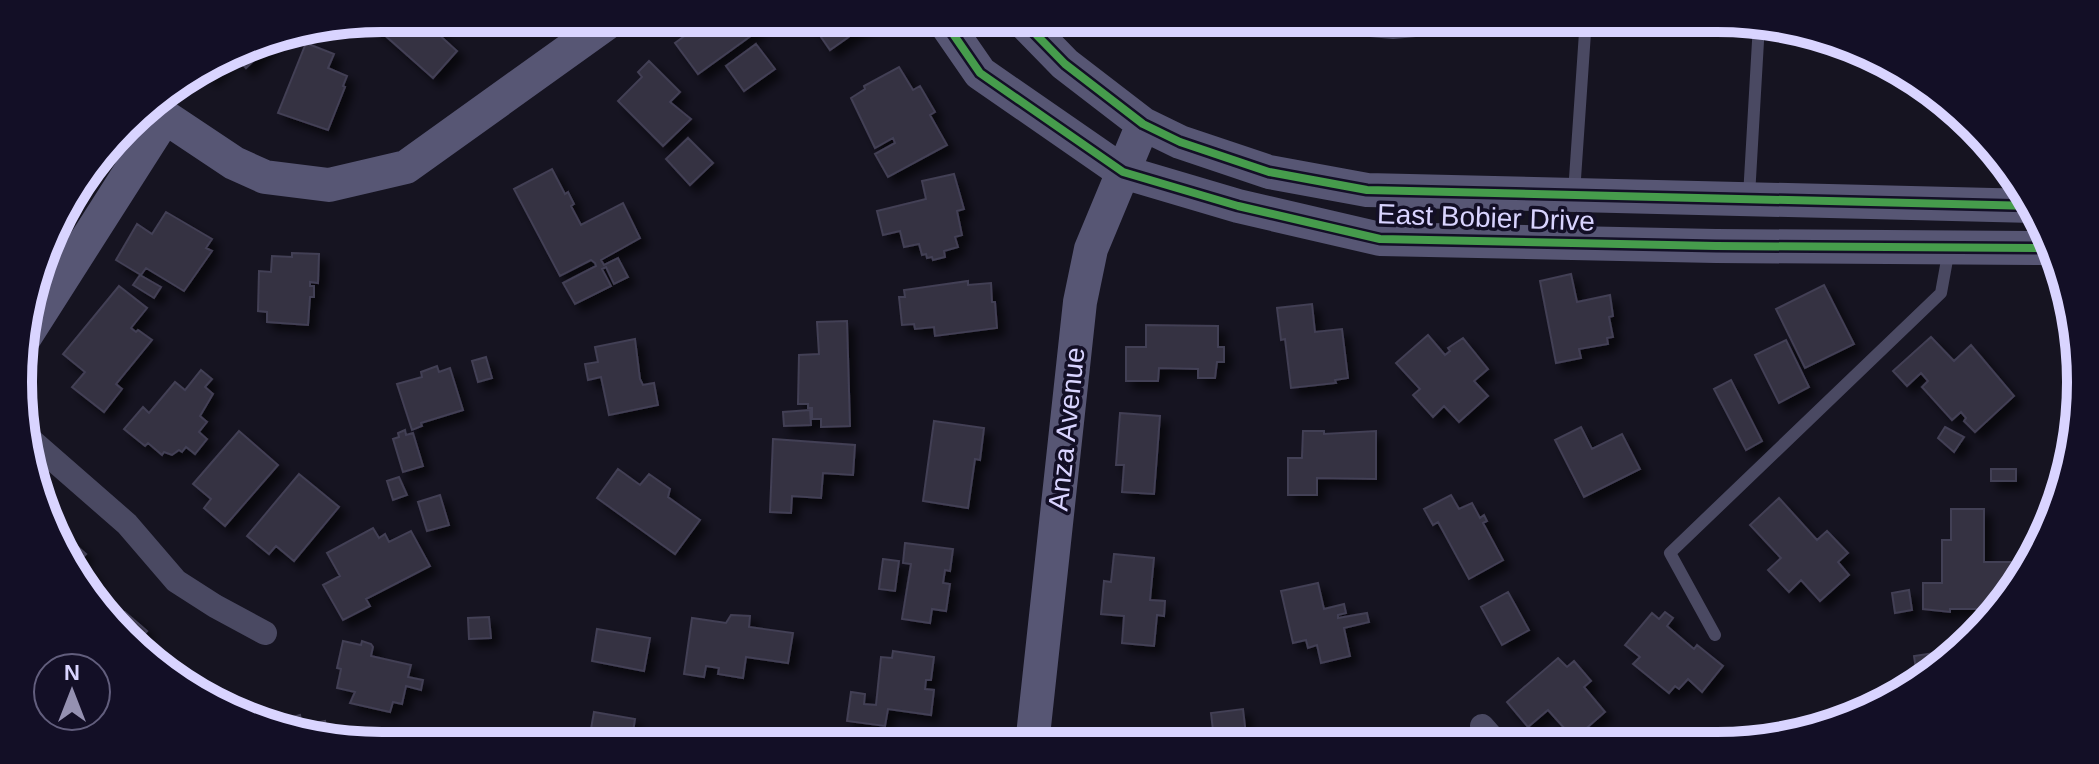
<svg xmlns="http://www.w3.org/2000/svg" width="2099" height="764" font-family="Helvetica,sans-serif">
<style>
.building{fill:#343243;stroke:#433f54;stroke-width:2;filter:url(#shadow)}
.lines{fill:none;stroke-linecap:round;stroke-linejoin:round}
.lane{stroke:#4a4962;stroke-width:12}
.street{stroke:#4a4962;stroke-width:24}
.secondary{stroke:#575674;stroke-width:34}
.cycleway-casing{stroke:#130f26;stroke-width:13}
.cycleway{stroke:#469c4c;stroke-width:8}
.labels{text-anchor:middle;stroke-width:7;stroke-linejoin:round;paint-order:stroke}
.street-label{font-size:28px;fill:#d9d4ff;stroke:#130f26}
.rim{fill:none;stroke:#d9d4ff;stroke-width:10}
</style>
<defs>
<filter id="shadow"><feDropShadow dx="7" dy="7" stdDeviation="4" flood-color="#0009"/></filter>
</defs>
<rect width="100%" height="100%" fill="#161421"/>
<!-- building -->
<path class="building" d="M382,18H442L446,21L436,32L457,51L433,78L371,23L374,19Z
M709,18H750L759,30L698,74L675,43Z
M811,18H873L874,19L830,50L812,24L814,23Z
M280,35L246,68L234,55L210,78L204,72L265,37Z
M306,43L334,54L328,68L347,76L343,86L345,87L328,130L278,113Z
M756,44L775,69L744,91L726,66Z
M649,61L680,92L670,102L691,119L663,146L618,101L642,77L638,72Z
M899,67L913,90L920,86L935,112L930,115L947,145L888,177L875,154L895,143L893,138L875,148L851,98L865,89L864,86Z
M688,138L713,163L690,185L666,159Z
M552,169L565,194L568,192L574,204L571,206L581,225L623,203L640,238L601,260L604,265L618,258L628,277L614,284L606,267L602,269L611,286L575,304L563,283L596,266L595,263L591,260L560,276L514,189Z
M954,174L964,209L957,211L962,235L955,237L958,247L944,251L945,257L933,260L932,257L927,258L926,254L922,255L919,244L904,247L900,231L883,235L877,211L926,199L922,181Z
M166,212L212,239L206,248L212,251L184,291L146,268L141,275L116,260L137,224L152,234Z
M292,253L319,254L318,283L310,282V286H314V297H310L308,325L267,322V312L258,311L259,271L271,272L272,256L292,257Z
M1571,274L1577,302L1610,295L1613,316L1609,317L1613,337L1607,338L1608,344L1579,349L1581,358L1556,363L1540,281Z
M140,275L161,287L154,298L133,285Z
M968,281V285L991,283L992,302H995L997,328L935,336L934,327L915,329L914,324L902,325L899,297H905L904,290Z
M1824,285L1854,344L1805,368L1776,309Z
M119,286L147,308L131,328L136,332L138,330L152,340L116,384L122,389L104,412L72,387L85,372L63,354Z
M1312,304L1315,332L1342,329L1348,378L1335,380L1336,383L1291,388L1285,339L1281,340L1277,308Z
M847,321L850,426L821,427V419H812V408H808V404H798L799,355L819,354L817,322Z
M1146,325L1218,326V347H1224V362H1217L1215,378H1198V369L1159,368L1158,381H1126V347H1146Z
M1428,335L1445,355L1450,351L1448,348L1463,338L1488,369L1474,381L1488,396L1459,422L1444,406L1433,417L1413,395L1420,389L1396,363Z
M1931,337L1954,361L1971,345L2014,396L1975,432L1964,421L1966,418L1961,412L1952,420L1922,387L1928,381L1921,373L1907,386L1893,371Z
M635,339L640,379L643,385L654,383L658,405L609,415L601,377L588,380L585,364L598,362L595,347Z
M1786,340L1809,387L1779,403L1755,355Z
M486,357L492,378L478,382L472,361Z
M437,366L439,372L450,368L463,410L421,423L422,426L412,430L397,384L422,377L421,372Z
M201,370L212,379L205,387L213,394L200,416L207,422L199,432L207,439L195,454L186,447L182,452L179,450L172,455L164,452L162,455L148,443L145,446L124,429L143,407L149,413L175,382L185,390Z
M1731,380L1762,441L1746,450L1714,389Z
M810,410L811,425L784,426L783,412Z
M1120,413L1160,416L1154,494L1122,492L1124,465H1116Z
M934,421L984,428L980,460L975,459L968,508L923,501Z
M1581,427L1592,449L1622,434L1640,469L1584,497L1555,440Z
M1945,427L1964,437L1954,452L1938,438Z
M405,430L406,435L413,433L423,466L403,472L393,439L399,437L398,433Z
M239,431L278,465L225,526L204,508L211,499L193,484Z
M1303,431H1324V434L1376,431V479L1317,478V495H1288V458H1302Z
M773,439L855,445L853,475L823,473L821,498L792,496L791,513L770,512Z
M618,469L640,485L649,474L670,489L668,497L700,520L675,554L597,498Z
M1991,469H2016V481H1991Z
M299,474L339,507L294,561L276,546L269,554L247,536Z
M399,477L407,495L393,500L387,481Z
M440,495L449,525L427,531L418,502Z
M1451,495L1459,509L1472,503L1480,518L1484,515L1487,521L1483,523L1503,560L1469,579L1438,522L1433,525L1424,509Z
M1779,498L1817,540L1827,531L1848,553L1838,562L1849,575L1820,601L1801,580L1789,592L1768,570L1781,558L1750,525Z
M1951,509H1984V562H2012L2014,591L1998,609H1950V612L1923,609V583H1942V540H1951Z
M373,528L379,538L385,534L389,542L411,531L430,566L366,599L370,606L343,620L323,585L340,576L327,553Z
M63,534L86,554L78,562L95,577L84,589L79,584L60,537Z
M905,543L953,549L950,571L945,570L943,583L950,584L946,611L932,609L930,623L902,619L911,564L903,563Z
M1114,554L1154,558L1150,600L1165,601L1164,616L1157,615L1154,646L1122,643L1124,616L1101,614L1104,581L1111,582Z
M883,559L899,561L895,591L879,589Z
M1318,583L1324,609L1344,604L1346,613L1338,615V618L1367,613L1369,622L1344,628L1350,656L1321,663L1317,645L1308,648L1306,640L1293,643L1281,591Z
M1909,590L1912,610L1895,613L1892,593Z
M1508,592L1529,630L1502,645L1481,607Z
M101,605L118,619L125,612L147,631L135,644Z
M1665,612L1673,618L1667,626L1694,649L1697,645L1723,666L1702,692L1688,679L1679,689L1675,686L1669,693L1633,664L1640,657L1625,645L1652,613L1659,619Z
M731,615L750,616L749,627L793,633L788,663L746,657L743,678L718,674L719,668L706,666L704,677L684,674L692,618L726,623Z
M489,617L491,638L469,639L468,618Z
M597,629L650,638L644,671L592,661Z
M343,641L361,645L362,641L371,644L373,647L371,656L411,665L408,677L423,680L421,690L406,686L402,704L393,702L390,712L350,703L355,692L337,688L341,669L337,668Z
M1955,650L1956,656L1918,682L1914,656Z
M893,651L934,657L931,680H926L925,689L934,690L931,715L888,709L885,726L847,721L851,692L865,694L864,704L876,705L881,657L892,658Z
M154,654L170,666L176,674L174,677L161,671L150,659Z
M1558,658L1567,667L1574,661L1591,681L1584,687L1605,712L1574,739L1548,710L1528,727L1507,702Z
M1243,709L1247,744H1191V741L1214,739L1211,713Z
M594,712L635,719L631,745L588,746Z
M300,715L302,726L325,721L329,739L287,733L272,726L271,723Z
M1788,727L1791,735L1776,739L1773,732Z
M453,729L478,734L475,746H449Z
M1332,735L1365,744H1329Z
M1091,739L1137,744H1091Z"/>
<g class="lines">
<!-- lane -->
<path class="lane" d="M1319,18L1359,30L1393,33L1562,18
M1574,193L1586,18
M1749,196L1759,24
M1715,635L1670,553L1941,293L1949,249"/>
<!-- street -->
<path class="street" d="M24,434L127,524L176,581L215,606L265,633
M1482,726L1497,743"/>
<!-- secondary -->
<path class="secondary" d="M942,18L980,73L1123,172L1238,206L1380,239L1716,246L2048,248
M1020,18L1065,64L1143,124L1180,142L1269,172L1367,190L2034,206
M147,105L234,163L265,177L329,185L406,167L614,18
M21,343L165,117
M1032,745L1080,302L1091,249L1143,124"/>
<!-- cycleway casing -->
<g class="cycleway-casing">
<path id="cycleway" d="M942,18L980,73L1123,172L1238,206L1380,239L1716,246L2048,248
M1020,18L1065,64L1143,124L1180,142L1269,172L1367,190L2034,206"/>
</g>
<!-- cycleway -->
<use href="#cycleway" class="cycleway"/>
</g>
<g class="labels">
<!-- street labels -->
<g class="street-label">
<text transform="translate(1486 217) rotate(2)" y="10">East Bobier Drive</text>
<text transform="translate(1066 429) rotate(-84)" y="10">Anza Avenue</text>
</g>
</g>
<!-- crop -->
<path d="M0 0H2099V764H0ZM382 32H1717A350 350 0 0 1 2067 382V382A350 350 0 0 1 1717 732H382A350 350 0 0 1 32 382V382A350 350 0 0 1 382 32Z" fill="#130f26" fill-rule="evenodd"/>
<path class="rim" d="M382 32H1717A350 350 0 0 1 2067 382V382A350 350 0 0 1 1717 732H382A350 350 0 0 1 32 382V382A350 350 0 0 1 382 32Z"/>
<!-- north arrow -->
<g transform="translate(72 692)"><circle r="38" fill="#130f26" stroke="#625e7d" stroke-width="2"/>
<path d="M0-6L14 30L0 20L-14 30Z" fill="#9591b1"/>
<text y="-12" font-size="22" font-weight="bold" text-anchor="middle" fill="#d9d4ff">N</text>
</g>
</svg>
